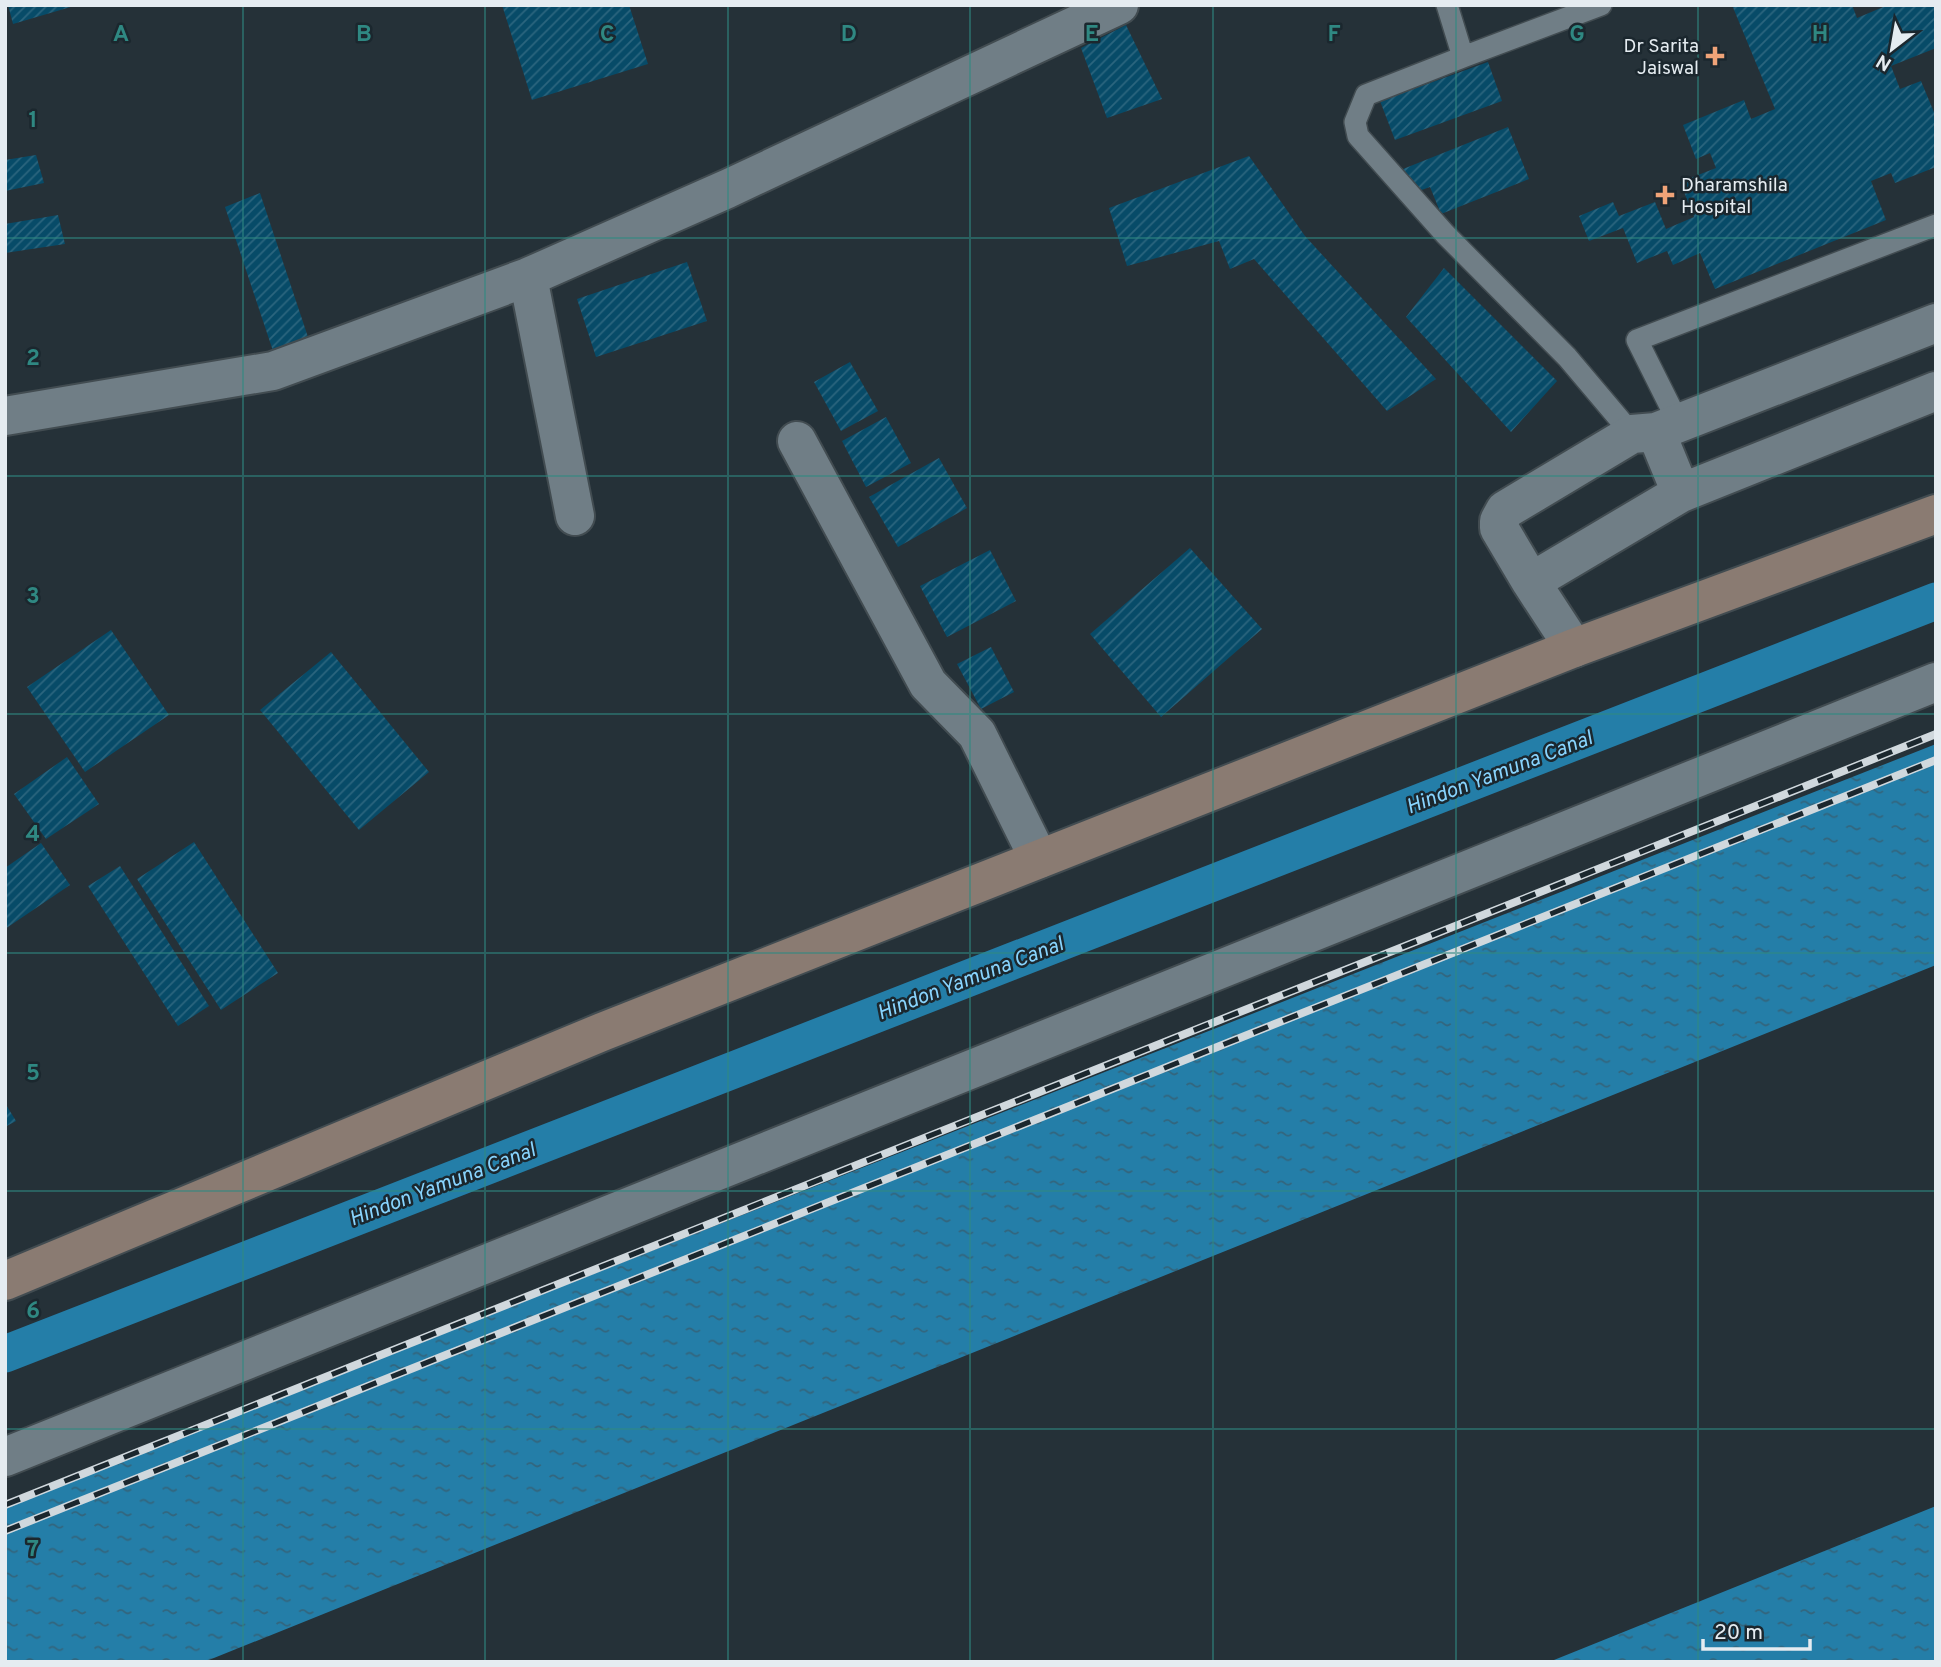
<svg xmlns="http://www.w3.org/2000/svg" width="1941" height="1667" font-family="Overpass,sans-serif">
<style>
.water{fill:url(#water-ripples)}
.lines{fill:none;stroke-linecap:round;stroke-linejoin:round}
.canal{stroke:#247ea8;stroke-width:37}
.building{fill:url(#building-hatch)}
.lane-casing{stroke:#424c51;stroke-width:24}
.street-casing{stroke:#424c51;stroke-width:42}
.secondary-casing{stroke:#424c51;stroke-width:42}
.lane{stroke:#707e86;stroke-width:21}
.street{stroke:#707e86;stroke-width:38}
.secondary{stroke:#8a7b72;stroke-width:38}
.rail-casing{stroke:#d0d8dd;stroke-width:8}
.rail{stroke:#1b272e;stroke-width:5;stroke-dasharray:16;stroke-linecap:butt}
.grid{fill:none;stroke:#2f8882;stroke-width:2;stroke-opacity:0.55}
.poi-dot{fill:#efa378;stroke:#1b272e;stroke-width:2.5}
.labels{text-anchor:middle;stroke-width:5;stroke-linejoin:round;paint-order:stroke}
.poi-label{font-size:19px;fill:#e5ecf1;stroke:#1b272e;text-anchor:end}
.water-label{font-size:21px;font-style:italic;fill:#88d4fe;stroke:#1b272e}
.grid-label{font-size:23px;text-anchor:middle;font-weight:bold;fill:#2f8882;stroke:#1b272e;stroke-width:5;stroke-linejoin:round;paint-order:stroke}
</style>
<defs>
<pattern id="water-ripples" width="26" height="14" patternUnits="userSpaceOnUse" patternTransform="scale(1.75)"><rect width="26" height="14" fill="#247ea8"/><path d="M2 4q2-2 4 0t4 0M15 11q2-2 4 0t4 0" fill="none" stroke="#33657d"/></pattern>
<pattern id="building-hatch" width="6" height="6" patternUnits="userSpaceOnUse" patternTransform="scale(1.75)"><rect width="6" height="6" fill="#074b68"/><path d="M-1 1l2-2M0 6l6-6M5 7l2-2" fill="none" stroke="#2b657e"/></pattern>
</defs>
<rect width="100%" height="100%" fill="#253138"/>
<!-- water -->
<path class="water" d="M1936,744V965L204,1662H5V1506Z
M1936,1506V1662H1549Z"/>
<g class="lines">
<!-- canal -->
<path class="canal" d="M5,1354L1936,601"/>
</g>
<!-- building -->
<path class="building" d="M8,5H74V6L13,24Z
M502,5H629L648,64L532,100Z
M1732,5H1852L1857,18L1888,5H1936V48L1891,66L1900,89L1921,81L1936,117V167L1895,183L1891,173L1871,181L1886,220L1715,289L1700,253L1673,265L1667,251L1637,263L1623,228L1589,241L1579,216L1613,202L1619,216L1655,202L1666,229L1694,217L1680,182L1716,168L1710,153L1696,159L1683,125L1744,100L1751,119L1775,109Z
M1126,25L1162,99L1107,118L1081,48Z
M1488,62L1502,101L1395,140L1380,101Z
M1508,127L1529,179L1441,214L1430,187L1413,193L1403,169Z
M36,155L44,183L5,191V160Z
M1249,156L1305,236L1436,379L1387,411L1254,259L1230,269L1219,241L1127,266L1109,208Z
M260,193L314,355L278,366L225,207Z
M58,215L65,244L5,253V224Z
M687,262L707,321L596,357L577,299Z
M1444,268L1557,381L1511,432L1406,317Z
M850,362L878,411L841,431L814,382Z
M886,417L911,463L866,487L842,441Z
M939,458L967,508L898,547L869,497Z
M1190,548L1262,629L1161,717L1090,634Z
M990,550L1016,601L947,637L920,586Z
M111,630L169,715L85,772L27,687Z
M991,647L1014,692L981,709L957,664Z
M331,652L429,772L359,830L260,710Z
M67,757L99,804L46,839L14,794Z
M194,842L278,973L221,1010L137,879Z
M41,843L70,885L5,929V868Z
M120,866L209,1006L178,1026L88,886Z
M5,1103L16,1121L5,1127Z"/>
<g class="lines">
<!-- lane casing -->
<g class="lane-casing">
<path id="lane" d="M1447,5L1463,57L1366,95L1355,122L1358,136L1445,234L1567,357L1632,434
M1463,57L1601,5
M1679,424L1637,340L1936,225"/>
</g>
<!-- street casing -->
<g class="street-casing">
<path id="street" d="M528,277L575,516
M1936,323L1656,432L1632,434L1505,510L1499,521V528L1531,582L1681,493L1936,391
M5,416L273,371L528,277L727,189L1119,5
M1656,432L1681,493
M797,441L928,684L977,734L1039,859
M1531,582L1574,648
M5,1457L1936,682"/>
</g>
<!-- secondary casing -->
<g class="secondary-casing">
<path id="secondary" d="M5,1281L602,1032L1574,648L1936,514"/>
</g>
<!-- lane -->
<use href="#lane" class="lane"/>
<!-- street -->
<use href="#street" class="street"/>
<!-- secondary -->
<use href="#secondary" class="secondary"/>
<!-- rail casing -->
<g class="rail-casing">
<path id="rail" d="M5,1505L1936,734
M5,1531L1936,760"/>
</g>
<!-- rail -->
<use href="#rail" class="rail"/>
</g>
<!-- grid -->
<path class="grid" d="M243,5V1662M485,5V1662M728,5V1662M970,5V1662M1213,5V1662M1456,5V1662M1698,5V1662M5,238H1936M5,476H1936M5,714H1936M5,953H1936M5,1191H1936M5,1429H1936"/>
<!-- markers -->
<g class="poi-dot">
<path d="M1711.5 45.5h7v7h7v7h-7v7h-7v-7h-7v-7h7z"/>
<path d="M1661.5 184.5h7v7h7v7h-7v7h-7v-7h-7v-7h7z"/>
</g>
<g class="labels">
<!-- poi labels -->
<g class="poi-label">
<text x="1699" y="52">Dr Sarita<tspan x="1699" dy="22">Jaiswal</tspan></text>
<text x="1681" y="191" text-anchor="start">Dharamshila<tspan x="1681" dy="22">Hospital</tspan></text>
</g>
<!-- water labels -->
<g class="water-label">
<text transform="translate(1499 772) rotate(-21)" y="7">Hindon Yamuna Canal</text>
<text transform="translate(970 978) rotate(-21)" y="7">Hindon Yamuna Canal</text>
<text transform="translate(442 1184) rotate(-21)" y="7">Hindon Yamuna Canal</text>
</g>
</g>
<g class="grid-label">
<text x="121" y="41">A</text>
<text x="364" y="41">B</text>
<text x="607" y="41">C</text>
<text x="849" y="41">D</text>
<text x="1092" y="41">E</text>
<text x="1334" y="41">F</text>
<text x="1577" y="41">G</text>
<text x="1820" y="41">H</text>
<text x="33" y="127">1</text>
<text x="33" y="365">2</text>
<text x="33" y="603">3</text>
<text x="33" y="841">4</text>
<text x="33" y="1080">5</text>
<text x="33" y="1318">6</text>
<text x="33" y="1556">7</text>
</g>
<!-- border -->
<rect width="1941" height="1667" fill="none" stroke="#e5ecf1" stroke-width="14"/>
<!-- north arrow -->
<g transform="translate(1892 49) rotate(211)" stroke="#1b272e" stroke-width="5" paint-order="stroke">
<path d="M0-5L12 26L0 18L-12 26Z" fill="#e5ecf1"/>
<text y="-10" font-size="19" font-weight="bold" text-anchor="middle" fill="#e5ecf1">N</text>
</g>
<!-- scale -->
<path d="M1703 1639v10h107v-10" fill="none" stroke="#e5ecf1" stroke-width="3.5"/>
<text x="1714" y="1639" font-size="21" fill="#e5ecf1" stroke="#1b272e" stroke-width="5" paint-order="stroke">20 m</text>
</svg>
